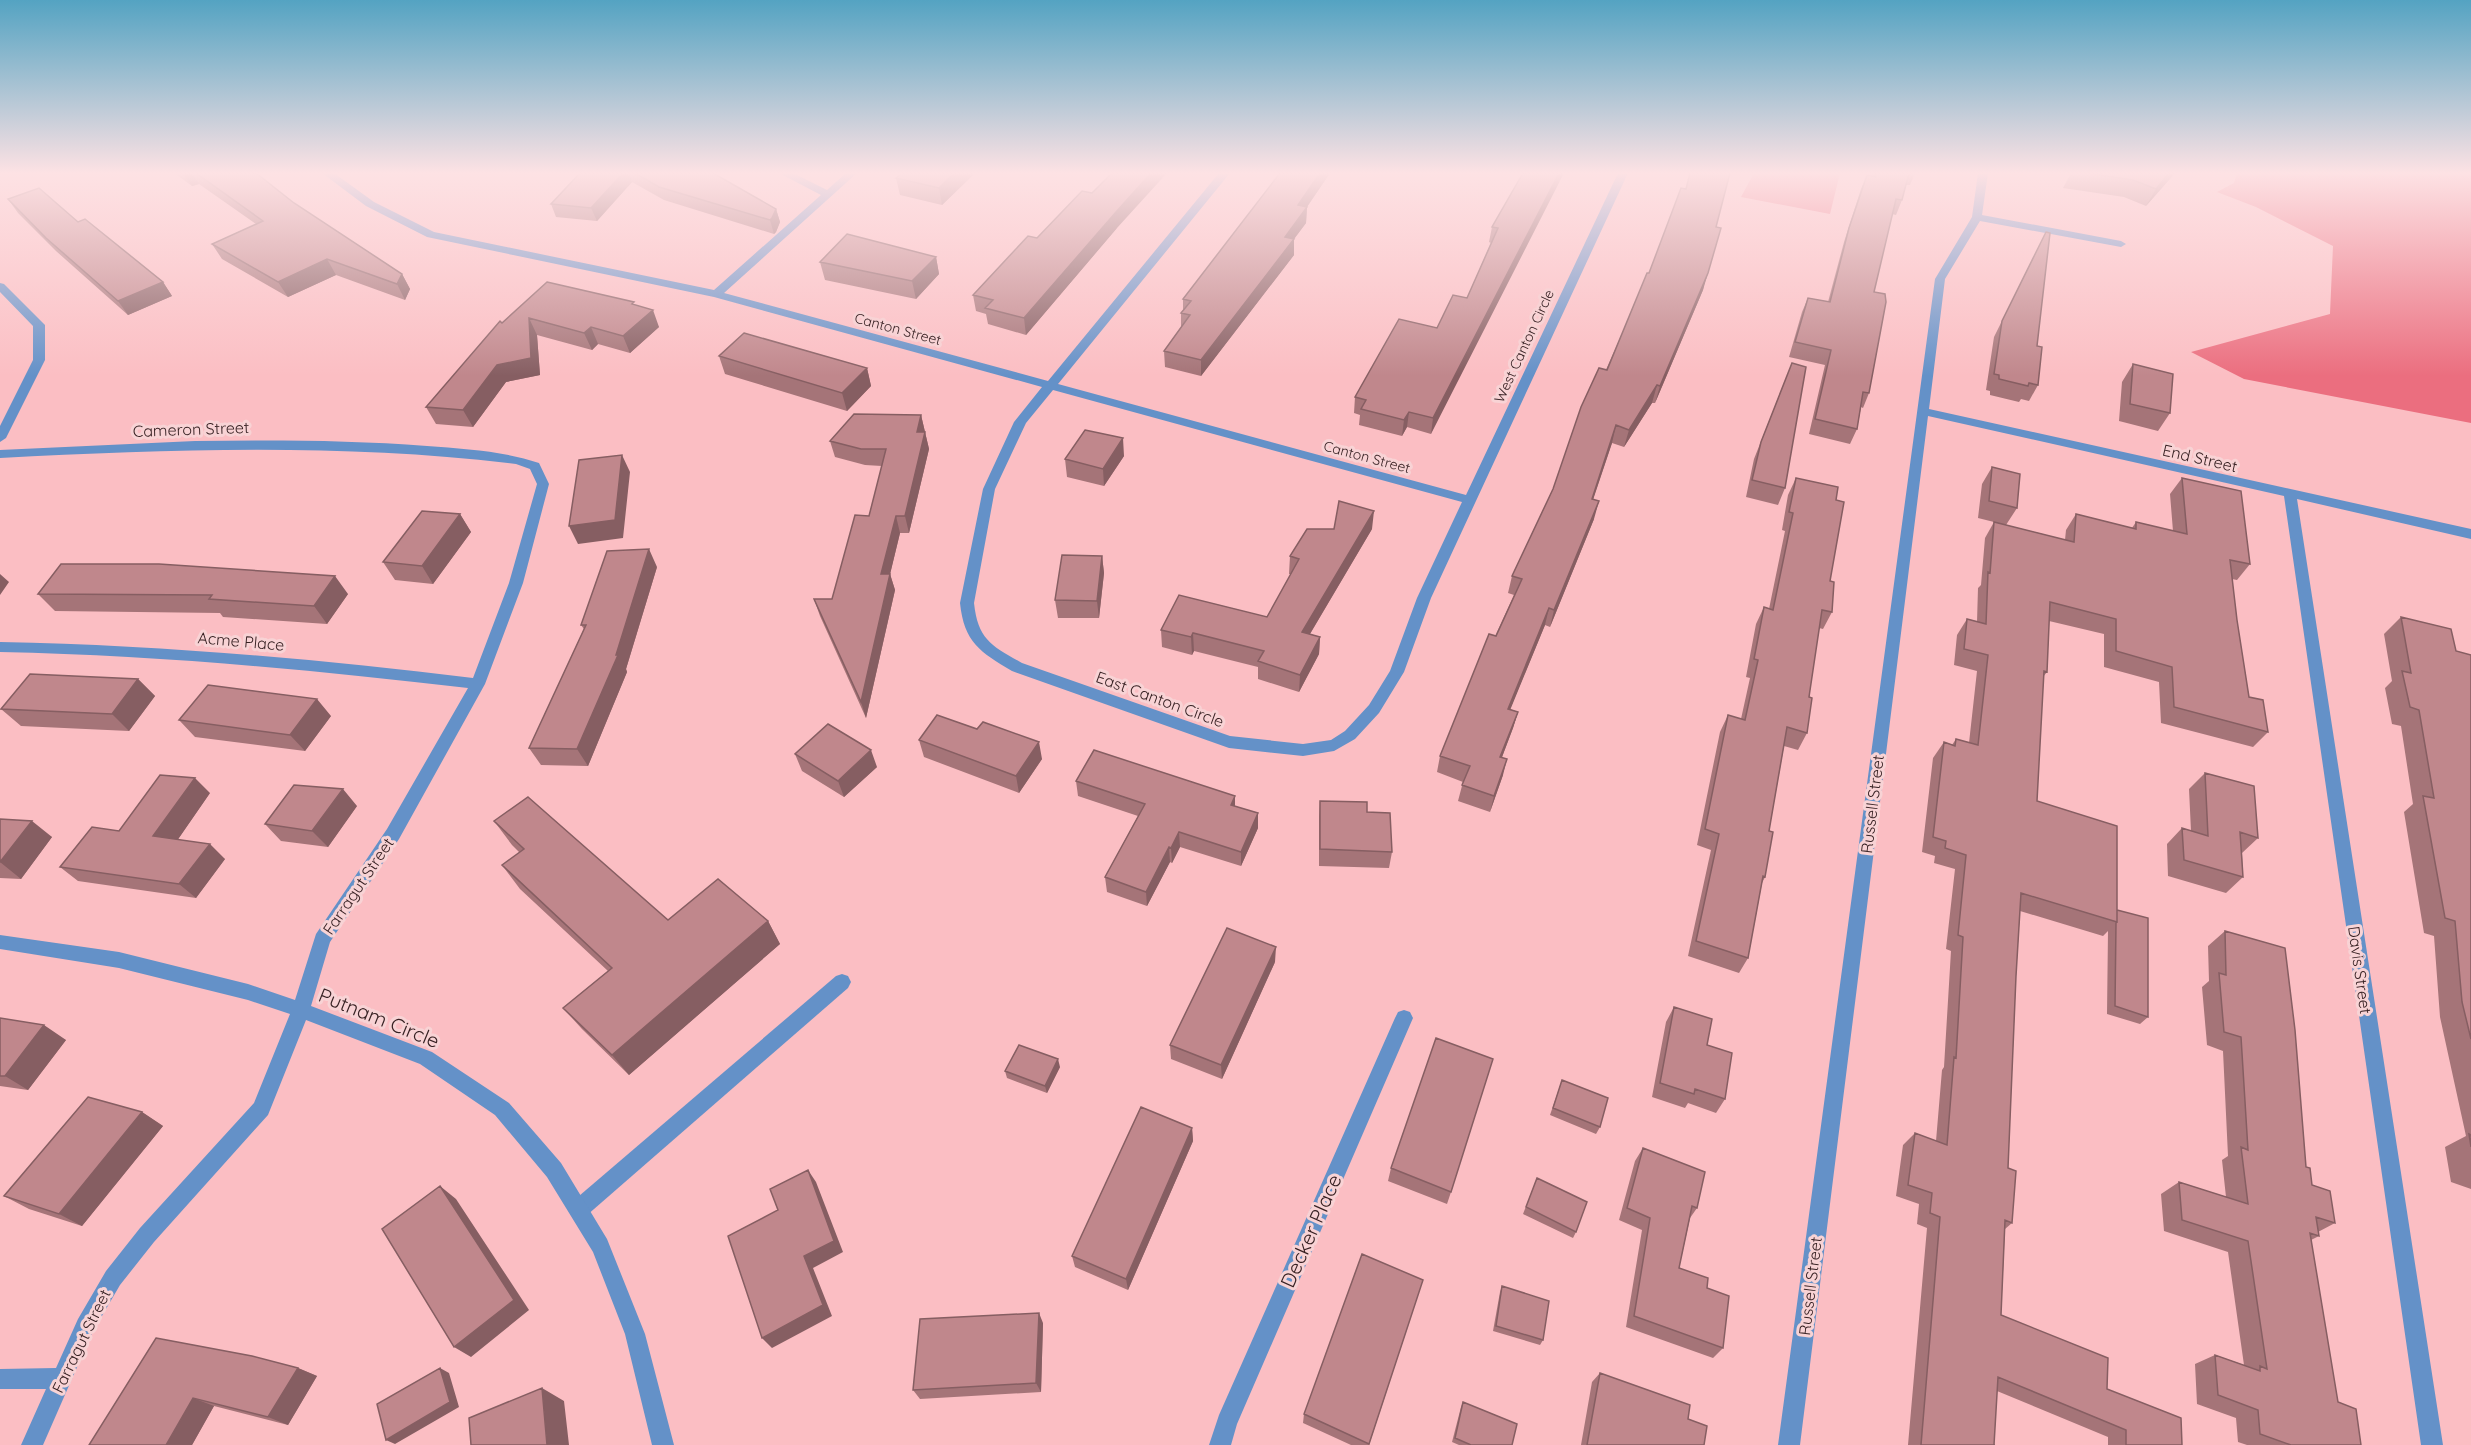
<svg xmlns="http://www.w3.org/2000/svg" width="2471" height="1445" font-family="Quicksand,sans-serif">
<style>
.forest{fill:#eb6e7f}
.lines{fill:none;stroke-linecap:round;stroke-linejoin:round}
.lane{fill:#6491c8;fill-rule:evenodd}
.street{fill:#6491c8;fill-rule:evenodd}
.wall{fill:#a57478}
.shaded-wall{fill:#865e62}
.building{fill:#c0878c;stroke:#865e62;stroke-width:1.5}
.labels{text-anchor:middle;stroke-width:6;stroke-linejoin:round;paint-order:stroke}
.far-street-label{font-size:14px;fill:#372123;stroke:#f8d3d5}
.street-label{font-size:16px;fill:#372123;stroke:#f8d3d5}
.near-street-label{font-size:20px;fill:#372123;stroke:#f8d3d5}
</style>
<rect width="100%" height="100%" fill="#fbbec3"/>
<!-- forest -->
<path class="forest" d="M1754,173H1840L1830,214L1741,197Z
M2237,173H2471V423L2244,379L2191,352L2330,314L2333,246L2256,207L2217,192L2234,183Z"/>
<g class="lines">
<!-- lane -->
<path class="lane" d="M842,974L848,976L851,982L848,988L586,1216L579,1219L572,1216L569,1209L572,1202L836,976Z"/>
<!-- street -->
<path class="street" d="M322,173H334L374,202L434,232L714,290L821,195L779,173H793L827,190L846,173H857L724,293L1048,381L1219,173H1230L1058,384L1466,495L1618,173H1628L1431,598L1404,672L1379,713L1355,739L1334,751L1303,756L1229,748L1012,671C980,652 964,642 960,603L983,489L1014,422L1042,387L714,297L427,237L366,206ZM1053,390L1462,502L1417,598L1390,671L1369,705L1345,731L1331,740L1303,744L1230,736L1022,663C992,646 978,640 974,603L995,489L1026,423Z
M1978,173H1988L1982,215L2121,241L2126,244L2121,247L1980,221L1945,279L1929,409L2471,529V539L2297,499L2443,1445H2421L2284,496L1928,416L1800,1445H1778L1935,279L1972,217Z
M0,283L4,284L45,325V360L6,438L0,442V426L33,360V326L0,292Z
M195,441C272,440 350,440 427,446C465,449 504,451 539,463L549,484L523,583L485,684L399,839L330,942L311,1006L432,1052L509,1103L561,1163L607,1239L645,1334L674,1445H652L625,1334L593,1252L547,1177L495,1115L420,1064L306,1020L268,1115L154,1242L120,1285L92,1333L43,1445H21L46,1389H0V1369L56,1368L78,1319L106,1271L140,1228L254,1103L290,1014L248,1000L119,968L0,949V935L119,952L248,984L295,1000L316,934L387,829L468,688C312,670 157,655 0,652V642C159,645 316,659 473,678L509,583L537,484L530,469L516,464C344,443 173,449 0,458V450Z
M1404,1010L1410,1012L1413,1018L1237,1424L1231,1445H1209L1219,1415L1395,1018L1398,1012Z"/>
</g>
<!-- wall -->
<path class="wall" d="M174,173H256L294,203L402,274L410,289L405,300L336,275L288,297L222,259L212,244L256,224L199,184L192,186Z
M580,173H713L776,209L780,222L776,232L774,234L664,200L632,182L597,221L556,217L551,204Z
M975,173L942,205L900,195L896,178Z
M1330,173L1307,207L1306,223L1294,239V255L1201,376L1165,367L1164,351L1181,327V313L1183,310V299Z
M1523,173L1431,434L1407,427L1402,436L1359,425L1360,415L1354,413L1355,397L1437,328L1467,298L1491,243L1489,242L1492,227Z
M1872,173H1915L1910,185H1906L1902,200L1896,215L1892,214L1874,292L1869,393L1863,408L1861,407L1857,429L1850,444L1809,434L1825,365L1789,357L1802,312L1808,298L1828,302L1844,242L1861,189L1867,175L1872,176Z
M2071,173H2175L2146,206L2124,197L2063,188Z
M8,199L78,222L163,282L172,296L128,315L56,251L18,213Z
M1716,227L1703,290L1655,403H1652L1624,447L1612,443L1593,500L1594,519L1550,627L1545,625L1510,709L1518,712L1513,728L1502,757L1503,775L1490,812L1458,801L1463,782L1437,772L1440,756L1514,595L1508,593L1512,576L1553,489L1649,273Z
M1117,228L1026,335L988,324L986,314L976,311L973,295Z
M2046,232L2037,346L2038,385L2029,401L2021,399L2019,402L1990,395V391L1986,390L1994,337Z
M936,257L939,274L916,299L825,280L820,262Z
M547,282L635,305L659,327L630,353L598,344L592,350L537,335L540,375L506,382L473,427L436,424L426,407L502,323Z
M719,356L867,368L871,386L847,411L725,374Z
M1792,363L1785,488L1778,505L1746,497L1754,459Z
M2133,364L2170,413L2158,431L2119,421L2122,382Z
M921,415L929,449L909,533H900L890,574L895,590L866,718L820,616L814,599H832L869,516L882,466L865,465L835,457L830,441Z
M1124,456L1104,486L1067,477L1065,459Z
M1992,467L2017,508L2006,525L2065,540L2066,530L2076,514L2132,528L2136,522L2173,531L2170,494L2182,478L2250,564L2237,580L2232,579L2237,620L2249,697L2268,732L2253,747L2161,723L2159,682L2104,667V634L2049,621L2047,672L2043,677L2037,801L2117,910L2148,1017L2140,1024L2107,1014L2108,931L2103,936L2020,911L2016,976L2008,1168L2012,1223L2005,1229L2001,1315L2107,1389L2182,1445H2108V1437L1997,1391L1994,1445H1995H1908L1927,1228L1917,1224L1919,1204L1896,1196L1903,1145L1915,1133L1936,1141L1942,1070L1944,1067L1951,951L1946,949L1955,869L1934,863L1935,856L1922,852L1933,758L1944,742L1952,745L1956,739L1969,743L1977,671L1954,665L1957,635L1967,619L1977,622L1978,588L1981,585L1985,538L1994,522L1978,518L1982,484Z
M1796,478L1836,500L1830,581L1832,612L1823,629L1819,628L1809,697L1807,733L1798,750L1784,746L1769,831L1765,877L1762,883L1748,958L1739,973L1688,956L1711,850L1697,845L1720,732L1728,715L1741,719L1750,678L1746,677L1756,624L1764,607L1769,609L1785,531L1782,530L1788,495Z
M460,514L471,532L433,584L395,580L383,562Z
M1372,529L1310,634L1320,637L1319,654L1299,692L1258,679V667L1194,651L1192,655L1162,647L1161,630L1267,617L1291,574H1289L1290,556Z
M1102,556L1104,573L1099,618H1058L1055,600Z
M657,567L626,669L627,672L588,766L541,765L529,748L584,629L581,625Z
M38,594H348L327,624L223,617L220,613L55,611Z
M2401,617L2456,651L2471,655V1189L2451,1182L2445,1147L2466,1136L2440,1017L2434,936L2424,933L2404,812L2413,804L2401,726L2392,724L2385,688L2392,681L2384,634Z
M138,679L155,696L129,731L21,726L1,709Z
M331,716L305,751L195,737L179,720Z
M977,729L1042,759L1019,793L924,757L919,740Z
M795,754L877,767L844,797L802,771Z
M2205,773L2258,838L2242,853L2243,877L2226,893L2168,876L2167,844L2182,828L2191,831L2189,789Z
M1076,781L1235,806L1258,813V828L1241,866L1180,847L1172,863L1170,862L1147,906L1107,892L1105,877L1138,816L1078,796Z
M210,793L178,839L225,859L196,898L78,881L60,867Z
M1320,801L1367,812L1392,852L1389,868L1319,866V817Z
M357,806L328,847L281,841L265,824Z
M0,819L52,837L21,879L0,878Z
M494,821L668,920L768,921L780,944L629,1075L582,1029L563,1008L608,971L520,889L502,865L520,853L512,845Z
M2225,931L2312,1185L2335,1223L2318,1232L2319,1236L2311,1240L2338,1402L2361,1445H2247L2238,1442L2236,1418L2197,1404L2195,1364L2215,1355L2244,1365L2228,1252L2164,1231L2161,1194L2179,1182L2226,1197L2222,1160L2228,1156L2223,1051L2207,1045L2202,987L2209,981L2208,946Z
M1275,962L1222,1079L1171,1059L1170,1045Z
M1674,1007L1707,1045L1725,1099L1716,1113L1688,1103L1685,1108L1652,1097L1666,1022Z
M0,1018L66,1040L28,1090L0,1086Z
M1060,1067L1047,1093L1007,1078L1005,1071Z
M1562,1080L1600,1127L1596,1134L1550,1115Z
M142,1112L163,1126L82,1226L29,1209L4,1196Z
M1192,1128L1193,1141L1128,1290L1075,1267L1072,1256Z
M1643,1148L1697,1208L1690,1218L1679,1268L1707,1288L1723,1348L1713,1358L1626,1327L1642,1230L1619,1220L1635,1161Z
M1391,1168L1451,1192L1447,1204L1388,1181Z
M1537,1178L1576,1232L1573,1238L1523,1214Z
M1423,1280L1369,1445H1351L1303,1423L1304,1414Z
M1502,1286L1543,1340L1540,1345L1493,1331L1500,1292Z
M1043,1323L1041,1392L920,1399L913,1390Z
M156,1338L298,1368L317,1376L288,1425L214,1406L192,1445Z
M1600,1373L1688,1419L1704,1445H1581L1592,1382Z
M1463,1402L1512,1445H1459L1452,1442L1461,1407Z"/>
<!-- shaded-wall -->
<path class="shaded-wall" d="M183,173H192L199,184L192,186Z
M623,173H629L632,182L597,221L591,208Z
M954,173H975L942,205L939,188Z
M1151,173H1167L1117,228L1026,335L1024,318L1116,212Z
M1320,173H1330L1300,217L1307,207L1306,223L1294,239V255L1201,376V360L1285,237L1298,205Z
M1559,173H1564L1431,434L1433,418Z
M2169,173H2175L2146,206L2156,189Z
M776,209L780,222L776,232L774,234L770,220Z
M936,257L939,274L916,299L912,281Z
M327,259L336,275L288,297L278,282Z
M1708,273L1703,290L1655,403L1660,386Z
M402,274L410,289L405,300L397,284Z
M163,282L172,296L128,315L118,301Z
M653,310L659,327L630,353L623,336Z
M529,318L537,335L540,375L506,382L473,427L463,410Z
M591,327L598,344L592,350L584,333Z
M867,368L871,386L847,411L842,393Z
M1657,385L1652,403L1624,447L1629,430Z
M1409,412L1407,427L1402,436L1404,420Z
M921,415L929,449L909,533L905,516L917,432Z
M1616,425L1612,443L1587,517L1592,499Z
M1123,438L1124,456L1104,486L1103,469Z
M622,455L630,472L623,538L578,544L569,526Z
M1599,501L1594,519L1550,627L1554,610Z
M1374,511L1372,529L1301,649L1302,632Z
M460,514L471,532L433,584L422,566Z
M896,516L900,533L886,591L881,574Z
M649,549L657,567L626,669L627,672L588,766L577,749L616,655Z
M1102,556L1104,573L1099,618L1097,601Z
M0,574L9,582L0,595Z
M890,574L895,590L866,718L861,702Z
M335,576L348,594L327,624L314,606Z
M1549,608L1545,625L1504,725L1508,709Z
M1193,633L1194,651L1192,655L1191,637Z
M1320,637L1319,654L1299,692L1300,675Z
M138,679L155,696L129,731L112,714Z
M317,699L331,716L305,751L290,735Z
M1518,712L1513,728L1496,773L1500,757Z
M1039,742L1042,759L1019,793L1016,776Z
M871,750L877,767L844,797L838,781Z
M1507,759L1503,775L1490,812L1494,796Z
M195,778L210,793L170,851L153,836Z
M343,789L357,806L328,847L312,831Z
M1235,796V811L1231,805Z
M1258,813V828L1241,866V852Z
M32,821L52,837L21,879L0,862Z
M1179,832L1180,847L1172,863L1171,848Z
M210,844L225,859L196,898L179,884Z
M1169,847L1170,862L1147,906L1146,892Z
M768,921L780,944L629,1075L612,1055Z
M1276,947L1275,962L1222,1079L1221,1065Z
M44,1025L66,1040L28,1090L5,1076Z
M1058,1059L1060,1067L1047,1093L1045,1086Z
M142,1112L163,1126L82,1226L59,1214Z
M1192,1128L1193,1141L1128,1290L1126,1279Z
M808,1170L816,1182L843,1252L813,1268L832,1316L772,1348L762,1338L804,1256Z
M440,1186L456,1199L529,1310L471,1357L454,1347Z
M1039,1313L1043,1323L1041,1392L1036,1383Z
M298,1368L317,1376L288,1425L268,1417Z
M440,1368L449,1373L459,1407L395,1444L386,1440Z
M542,1388L564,1401L569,1445H547Z
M193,1398L214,1406L192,1445H166Z"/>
<!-- building -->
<path class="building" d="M196,173H256L294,203L402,274L397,284L327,259L278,282L212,244L263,221Z
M580,173H623L591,208L551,204Z
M635,173H713L776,209L772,218L770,220L659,187Z
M902,173H954L939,188L896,178Z
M1112,173H1151L1116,212L1024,318L985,308L993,300L973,295L1028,236L1037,238L1082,191L1092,193Z
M1280,173H1320L1298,205L1307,207L1285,237L1294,239L1201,360L1164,351L1190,315L1181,313L1191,301L1183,299Z
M1523,173H1559L1433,418L1409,412L1404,420L1361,409L1366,400L1355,397L1399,319L1437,328L1453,295L1467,298L1498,228L1492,227Z
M1690,173H1730L1716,227L1721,228L1708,273L1660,386L1657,385L1629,430L1616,425L1592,499L1599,501L1554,610L1549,608L1508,709L1518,712L1500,757L1507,759L1494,796L1462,785L1470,766L1440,756L1489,634L1496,636L1522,579L1512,576L1553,489L1581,407L1599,368L1607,370L1647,273H1649L1681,188L1686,189Z
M1876,173H1909L1902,200L1896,199L1874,292L1885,294L1886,302L1869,393L1863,392L1857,429L1815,419L1831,350L1795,342L1808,298L1830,302L1849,228L1867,175L1876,177Z
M2088,173H2169L2156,189L2133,180Z
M39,188L78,222L85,219L163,282L118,301L46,238L8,199Z
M2046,232L2050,233L2037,346L2042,347L2038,385L2029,383L2028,386L1999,379V375L1994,374L2002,321Z
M847,234L936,257L912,281L820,262Z
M547,282L634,302L632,304L653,310L623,336L591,327L584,333L529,318L531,358L497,365L463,410L426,407L500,321L502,323Z
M744,333L867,368L842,393L719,356Z
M1792,363L1806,367L1785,488L1752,480L1761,442Z
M2133,364L2173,374L2170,413L2130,404Z
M854,414L921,415L917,432H925L905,516H896L881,574H890L861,702L814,599H832L855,515L869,516L886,449H861L830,441Z
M1085,430L1123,438L1103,469L1065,459Z
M622,455L615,520L569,526L579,460Z
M1992,467L2020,474L2017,508L1989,501Z
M1796,478L1838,487L1836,500L1844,502L1830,581L1834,582L1832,612L1822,610L1809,697L1812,698L1807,733L1787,727L1769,831L1773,832L1765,877L1763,876L1748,958L1696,941L1719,834L1705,829L1728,715L1745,720L1758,660L1754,659L1764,607L1773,610L1793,513L1789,512Z
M2182,478L2241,491L2250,564L2230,560L2237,620L2249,697L2263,700L2268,732L2174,707L2172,667L2116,651V619L2050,602L2047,672L2044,671L2037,801L2117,826V922L2021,893L2016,976L2008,1168L2016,1171L2012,1223L2005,1220L2001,1315L2108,1358L2107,1389L2181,1418L2182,1445H2126V1430L1998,1377L1994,1445H1995H1921L1940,1217L1930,1213L1932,1193L1908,1185L1915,1133L1947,1145L1954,1057L1956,1058L1963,937L1958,935L1966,855L1945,848L1946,841L1933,837L1944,742L1955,746L1956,739L1978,745L1988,655L1964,649L1967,619L1986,624L1988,572L1990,573L1994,522L2074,542L2076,514L2136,529V522L2187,534Z
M1339,501L1374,511L1302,632L1320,637L1300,675L1258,661L1264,651L1193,633L1191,637L1161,630L1179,595L1267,617L1299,559L1290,556L1307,529H1334Z
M422,511L460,514L422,566L383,562Z
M649,549L616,655H618L577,749L529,748L586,625H581L607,551Z
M1062,555L1102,556L1097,601L1055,600Z
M61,564H159L335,576L314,606L209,599L212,595L38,594Z
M2401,617L2451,629L2456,651L2471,655V1039L2462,1002L2455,921L2445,918L2423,796L2434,798L2419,710L2410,707L2402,671L2411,673Z
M30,674L138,679L112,714L1,709Z
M208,685L317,699L290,735L179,720Z
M937,715L977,729L983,722L1039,742L1016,776L919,740Z
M828,724L871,750L838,781L795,754Z
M1094,750L1235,796L1231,805L1258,813L1241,852L1179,832L1171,848L1169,847L1146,892L1105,877L1145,804L1076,781Z
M2205,773L2254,786L2258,838L2240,832L2243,877L2184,860L2182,828L2208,836Z
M160,775L195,778L153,836L210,844L179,884L60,867L92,827L119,831Z
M294,785L343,789L312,831L265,824Z
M528,797L668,920L718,879L768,921L612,1055L563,1008L612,968L502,865L524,849L494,821Z
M1320,801L1367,802V812L1390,813L1392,852L1320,849Z
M0,819L32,821L0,862Z
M2117,910L2148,918V1017L2115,1006L2116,923L2117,922Z
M1227,928L1276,947L1221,1065L1170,1045Z
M2225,931L2285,948L2295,1030L2306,1167L2310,1168L2312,1185L2330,1191L2335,1223L2316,1217L2319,1236L2310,1233L2338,1402L2356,1409L2361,1445H2291L2260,1434L2258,1410L2218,1395L2215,1355L2260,1371V1366L2267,1369L2248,1241L2182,1220L2179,1182L2248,1204L2241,1147L2248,1150L2241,1037L2224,1032L2219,973L2226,975Z
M1674,1007L1712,1019L1707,1045L1732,1053L1725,1099L1695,1089L1694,1094L1660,1083Z
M0,1018L44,1025L5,1076H0Z
M1436,1038L1493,1059L1451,1192L1391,1168Z
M1019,1045L1058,1059L1045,1086L1005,1071Z
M1562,1080L1608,1098L1600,1127L1553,1108Z
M88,1097L142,1112L59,1214L4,1196Z
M1141,1107L1192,1128L1126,1279L1072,1256Z
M2469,1134L2471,1135V1147Z
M1643,1148L1705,1172L1697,1208L1692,1206L1679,1268L1708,1278L1707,1288L1729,1296L1723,1348L1634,1316L1650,1218L1627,1208Z
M808,1170L834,1241L804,1256L823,1305L762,1338L728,1236L778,1210L770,1189Z
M1537,1178L1587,1202L1576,1232L1526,1207Z
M440,1186L514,1300L454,1347L382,1229Z
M1362,1254L1423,1280L1369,1444L1304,1414Z
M1502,1286L1549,1301L1543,1340L1496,1326Z
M1039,1313L1036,1383L913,1390L920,1319Z
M156,1338L252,1356L298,1368L268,1417L193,1398L166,1445H89Z
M440,1368L450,1402L386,1440L377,1404Z
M1600,1373L1690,1405L1688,1419L1707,1426L1704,1445H1587Z
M542,1388L547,1445H471L469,1418Z
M1463,1402L1517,1424L1512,1445H1471L1455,1438Z"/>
<!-- sky -->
<linearGradient id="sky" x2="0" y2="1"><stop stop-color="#54a3c2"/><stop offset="0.46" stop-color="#fde2e4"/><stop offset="1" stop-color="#fde2e4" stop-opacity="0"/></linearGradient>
<rect width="2471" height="376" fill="url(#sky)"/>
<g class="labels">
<!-- far-street labels -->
<g class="far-street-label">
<text transform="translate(898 329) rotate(15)" y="5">Canton Street</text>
<text transform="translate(1524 346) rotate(-65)" y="5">West Canton Circle</text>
<text transform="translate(1367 457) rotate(15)" y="5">Canton Street</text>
</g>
<!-- street labels -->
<g class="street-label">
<text transform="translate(191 429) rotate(-2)" y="6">Cameron Street</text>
<text transform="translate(2200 458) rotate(13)" y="6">End Street</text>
<text transform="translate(241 641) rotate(5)" y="6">Acme Place</text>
<text transform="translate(1160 699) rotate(20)" y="6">East Canton Circle</text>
<text transform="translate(1872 804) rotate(-83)" y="6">Russell Street</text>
<text transform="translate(358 886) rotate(-56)" y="6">Farragut Street</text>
<text transform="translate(2360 970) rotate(82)" y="6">Davis Street</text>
<text transform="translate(1810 1286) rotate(-83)" y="6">Russell Street</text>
<text transform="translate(81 1341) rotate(-64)" y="6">Farragut Street</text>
</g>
<!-- near-street labels -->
<g class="near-street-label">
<text transform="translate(379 1018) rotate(22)" y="7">Putnam Circle</text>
<text transform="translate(1311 1231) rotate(-66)" y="7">Decker Place</text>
</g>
</g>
</svg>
